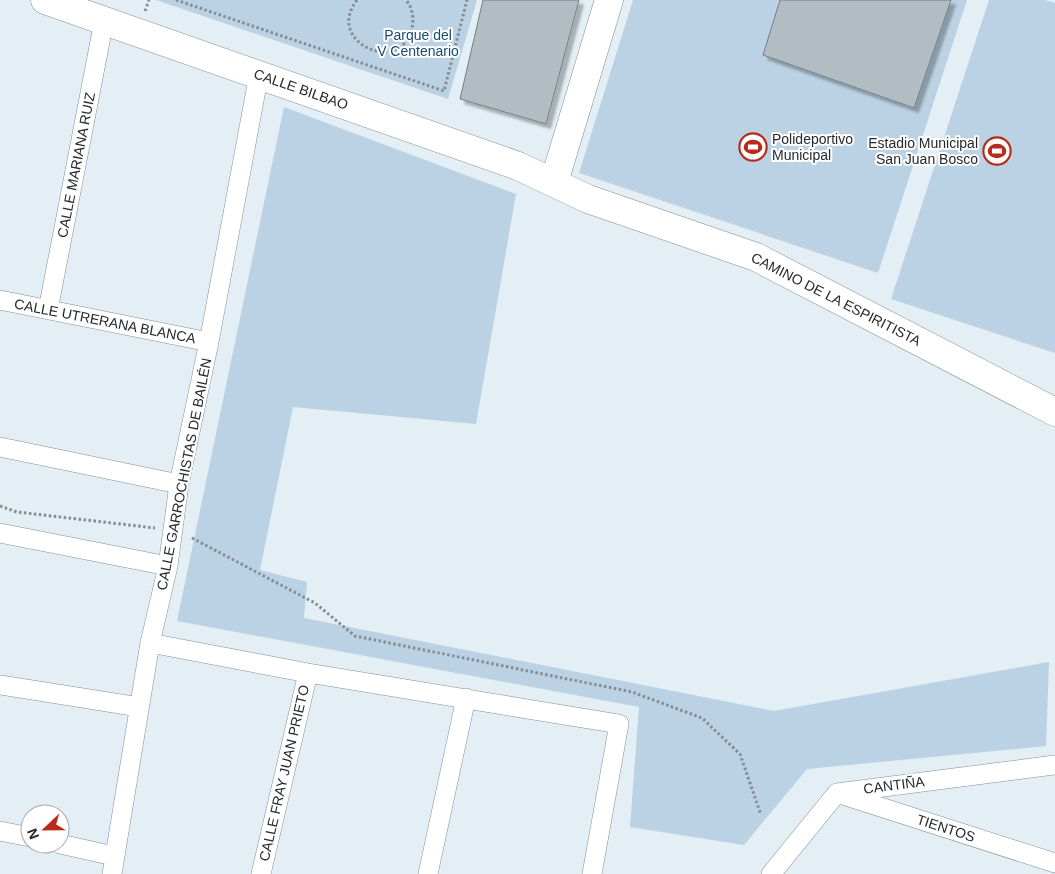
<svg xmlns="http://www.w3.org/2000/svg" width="1055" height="874" font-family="Helvetica,sans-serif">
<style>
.green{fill:#bbd2e4}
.building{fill:#b2bcc3;stroke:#757e85;filter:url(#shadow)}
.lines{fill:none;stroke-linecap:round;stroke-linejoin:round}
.street-casing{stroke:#848e95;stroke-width:20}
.secondary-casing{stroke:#848e95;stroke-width:29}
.path{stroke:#868d92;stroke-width:3;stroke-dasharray:2.5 2.5;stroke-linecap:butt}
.street{stroke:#fff;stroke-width:19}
.secondary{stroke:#fff;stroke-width:28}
.labels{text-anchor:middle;stroke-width:4;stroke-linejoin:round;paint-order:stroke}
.park-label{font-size:14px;fill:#1a4b6a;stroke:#fff}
.street-label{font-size:14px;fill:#25292c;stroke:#fff}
.poi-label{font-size:14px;fill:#25292c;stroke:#fff;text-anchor:start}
</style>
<defs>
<filter id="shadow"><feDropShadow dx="4.5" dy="4.5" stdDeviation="1" flood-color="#0004"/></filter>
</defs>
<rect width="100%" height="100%" fill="#e3eef5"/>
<!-- green -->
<path class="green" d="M156,0H477L448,99Z
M633,0H967L878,273L579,173Z
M989,0H1045L1055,3V353L891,299Z
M284,107L516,194L476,424L293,407L260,570L307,582L304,618L774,711L1049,662L1046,746L807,769L744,845L630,827L639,707L177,621Z"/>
<!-- building -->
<path class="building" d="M483,0H579L546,124L460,99Z
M780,0H951L914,108L763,55Z"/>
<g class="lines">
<!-- street casing -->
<g class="street-casing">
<path id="street" d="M0,300L209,342
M48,310L104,21
M0,447L179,484
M0,533L168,566
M150,643L308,673L619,724L592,874
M0,685L133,706L139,708
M843,795L1055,863
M0,831L30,837
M60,844L114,856
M112,874L150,643L168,566L179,484L209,342L259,74
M261,874L308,673
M428,874L466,698
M771,874L837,793L1055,765"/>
</g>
<!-- secondary casing -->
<g class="secondary-casing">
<path id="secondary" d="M45,0L518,166L588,199L756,257L1055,412
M554,182L609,0"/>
</g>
<!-- path -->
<path class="path" d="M176,0L444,91L467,0
M357,0C324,42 400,76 412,29C414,19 413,8 406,0
M145,11L149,0
M0,506L17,512L155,528
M192,538L315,603L355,636L632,692L702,718L740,754L761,815"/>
<!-- street -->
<use href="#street" class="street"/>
<!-- secondary -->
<use href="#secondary" class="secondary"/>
</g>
<!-- icons -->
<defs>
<g id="stadium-ring" transform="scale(1.4375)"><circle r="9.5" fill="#fff" stroke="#b82b1c" stroke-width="1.5"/><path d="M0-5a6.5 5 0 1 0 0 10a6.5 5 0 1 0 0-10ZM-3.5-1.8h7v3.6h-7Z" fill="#b82b1c"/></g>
</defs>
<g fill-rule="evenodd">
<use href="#stadium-ring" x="753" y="147"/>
<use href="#stadium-ring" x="997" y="151"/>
</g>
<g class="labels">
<!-- park labels -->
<g class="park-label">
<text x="418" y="40">Parque del<tspan x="418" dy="16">V Centenario</tspan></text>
</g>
<!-- street labels -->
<g class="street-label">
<text transform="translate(301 89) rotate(19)" y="5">CALLE BILBAO</text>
<text transform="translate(76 165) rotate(-79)" y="5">CALLE MARIANA RUIZ</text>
<text transform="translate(836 299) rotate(27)" y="5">CAMINO DE LA ESPIRITISTA</text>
<text transform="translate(105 321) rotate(11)" y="5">CALLE UTRERANA BLANCA</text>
<text transform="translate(184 474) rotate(-79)" y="5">CALLE GARROCHISTAS DE BAILÉN</text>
<text transform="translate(284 773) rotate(-77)" y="5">CALLE FRAY JUAN PRIETO</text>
<text transform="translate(894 785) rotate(-7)" y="5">CANTIÑA</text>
<text transform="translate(946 828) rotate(18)" y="5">TIENTOS</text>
</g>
<!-- poi labels -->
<g class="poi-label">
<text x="772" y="144">Polideportivo<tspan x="772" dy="16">Municipal</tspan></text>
<text x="978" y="148" text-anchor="end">Estadio Municipal<tspan x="978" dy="16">San Juan Bosco</tspan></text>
</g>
</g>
<!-- north arrow -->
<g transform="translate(45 829) rotate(248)"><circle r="24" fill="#ffffff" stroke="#a8a9ab"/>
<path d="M0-4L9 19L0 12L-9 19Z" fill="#b82b1c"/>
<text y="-8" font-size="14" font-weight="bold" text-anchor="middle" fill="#25292c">N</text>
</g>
</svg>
